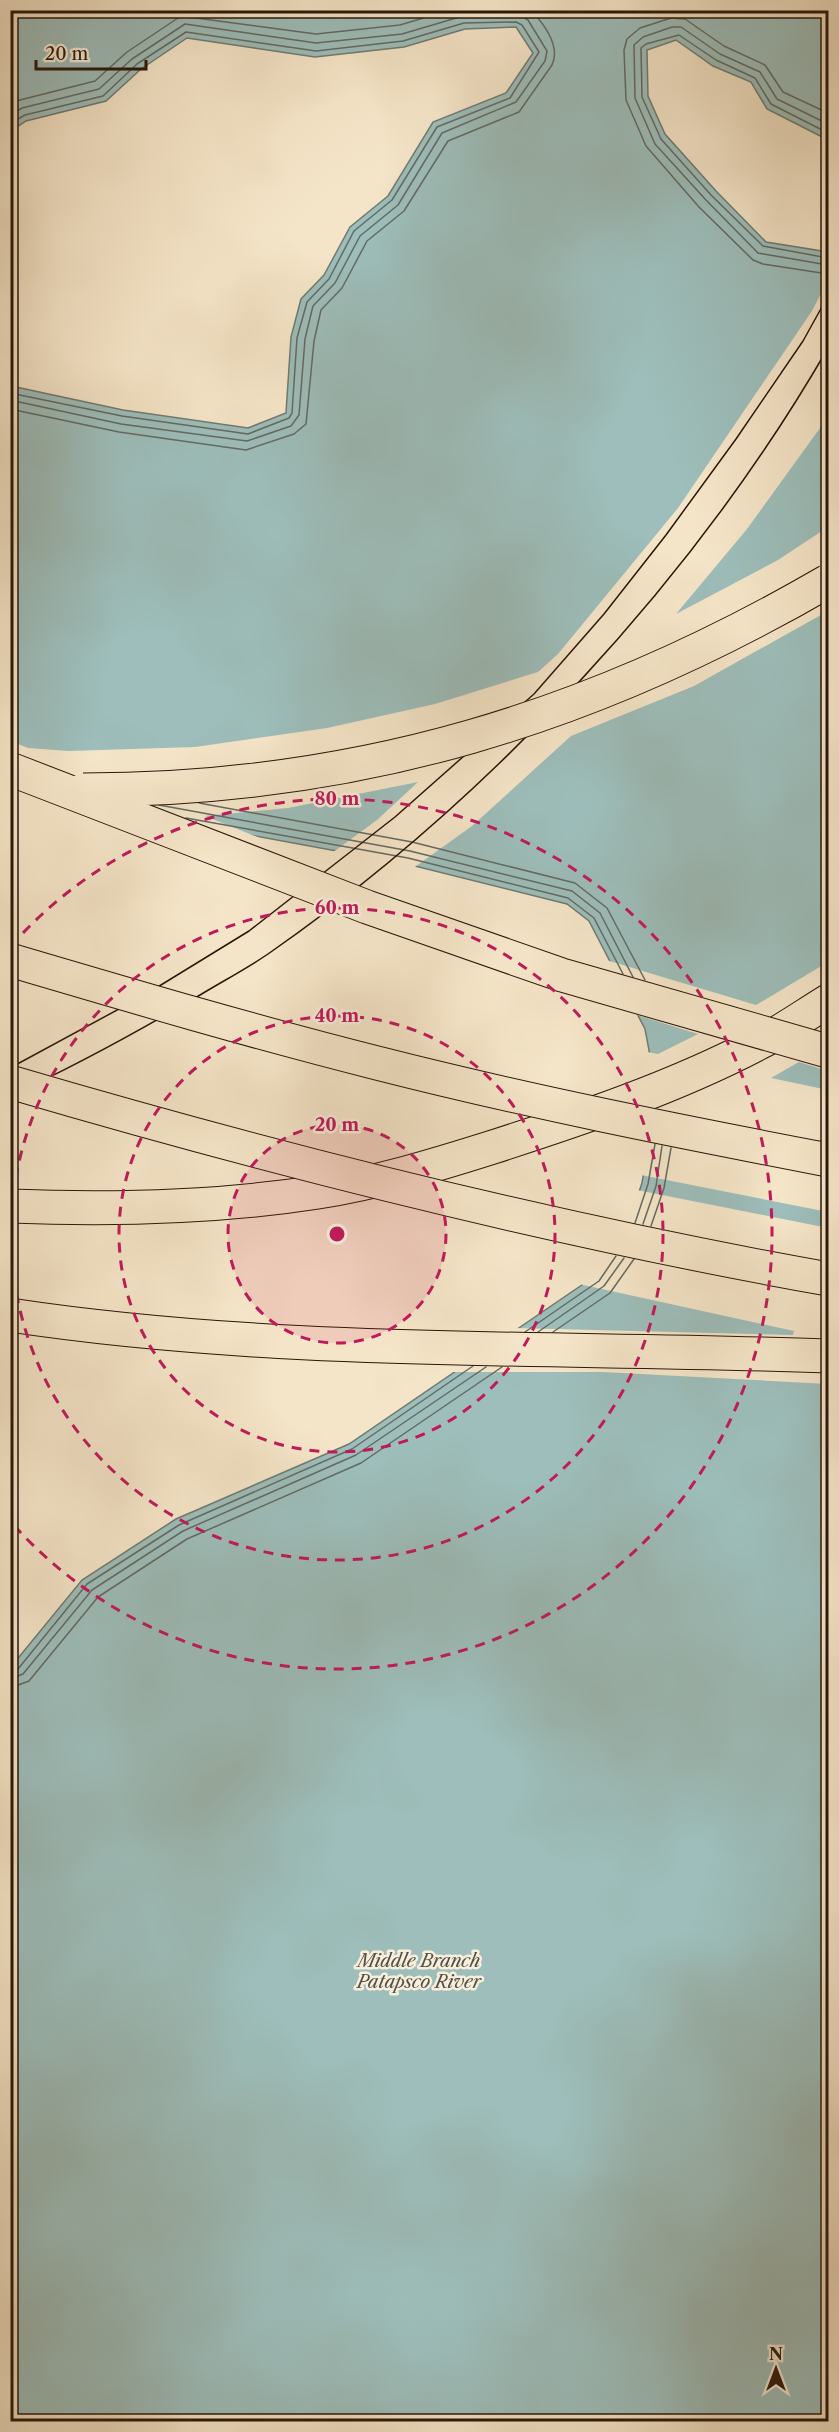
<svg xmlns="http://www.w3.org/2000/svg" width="839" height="2432" font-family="'Libre Caslon Text',serif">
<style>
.water{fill:#9dbebb;stroke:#6f7b73;stroke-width:1.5}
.pier{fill:#f5e5c8}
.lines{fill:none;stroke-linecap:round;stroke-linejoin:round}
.shore{stroke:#636a62;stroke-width:1.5}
.highway-casing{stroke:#291608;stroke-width:35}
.highway{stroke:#f5e5c8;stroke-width:33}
.tram{stroke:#291608;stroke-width:1.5}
.highway-bridge-casing{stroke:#291608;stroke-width:35;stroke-linecap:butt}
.highway-bridge{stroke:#f5e5c8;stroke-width:33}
.ring{fill:none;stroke:#c2185b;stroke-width:3;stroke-dasharray:10 8}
.labels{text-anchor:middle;stroke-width:5;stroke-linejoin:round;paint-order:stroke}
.water-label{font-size:18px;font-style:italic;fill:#525147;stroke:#f8eedb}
.centre{fill:#c2185b;stroke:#f8eedb;stroke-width:3}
.ring-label{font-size:18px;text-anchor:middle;font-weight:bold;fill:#c2185b;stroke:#f8eedb;stroke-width:5;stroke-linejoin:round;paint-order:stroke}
</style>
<rect width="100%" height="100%" fill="#f5e5c8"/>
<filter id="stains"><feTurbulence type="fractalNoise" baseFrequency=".00333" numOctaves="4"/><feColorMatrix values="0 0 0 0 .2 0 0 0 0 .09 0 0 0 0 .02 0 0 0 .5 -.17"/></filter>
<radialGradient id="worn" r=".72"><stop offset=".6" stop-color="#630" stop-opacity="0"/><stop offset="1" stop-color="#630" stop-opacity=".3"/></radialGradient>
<!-- water -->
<path class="water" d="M11,11H828V140L767,109L751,82L713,66L676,40L647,50L648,96L665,134L716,191L766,242L828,252V2421H11L10,1668L82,1580L176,1519L349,1444L595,1276L626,1231L642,1183L654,1117L649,1050L645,1029L589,921L567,904L407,864L11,791V386L123,410L248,428L286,413L291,337L301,299L324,275L350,227L388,196L433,122L506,93L533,53L516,27L465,29L404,47L315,57L187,38L141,69L106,101L26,121L11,131Z"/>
<!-- pier -->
<path class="pier" d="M828,280V417L747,529L676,614L778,560L828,527V611L694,686L571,736L472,826L412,869L332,853L377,820L418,782L288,808L205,816L270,842L27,800L10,794L11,741L28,748L69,751L195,747L327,728L435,704L538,672L558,654L678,508L812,311Z
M606,960L756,1005L828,962V1071L799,1062L771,1078L828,1090V1212L641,1175L651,1117L647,1052L658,1054L698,1034L634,1014Z
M637,1190L828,1228V1384L603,1372H449L514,1328L793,1335L794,1331L579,1284L593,1274L623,1230Z"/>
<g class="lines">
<!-- shore -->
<path class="shore" d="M10,104L20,100L95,81L127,52L181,16L316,34L400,25L450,10
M828,113L783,92L765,65L724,46L685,19L671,18L640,28L627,39L624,50L626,100L646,146L699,207L753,260L763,264L828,274
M10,115L22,108L99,89L132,59L185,24L316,43L402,34L463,16L518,14L528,20L547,51L545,61L516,102L442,133L398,205L360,236L335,283L313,306L305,339L299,415L291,426L247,441L121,424L10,400
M10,124L25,115L103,96L137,64L186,32L316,51L403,41L464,23L516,22L522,25L539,52L510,98L437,127L392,200L354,231L329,279L307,302L297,338L292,413L289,418L248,434L122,416L10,393
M828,124L777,99L760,72L720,54L681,27H672L643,37L634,45L635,98L655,144L706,200L758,253L828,265
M828,133L771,104L755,78L716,60L679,35L646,44L641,48L642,97L661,139L711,195L763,246L828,258
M10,409L119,432L246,450L294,434L306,424L314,341L321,310L342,288L367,241L404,211L448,141L519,112L552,65C561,46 544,24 531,10
M199,803L412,842L575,883L607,908L645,980
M159,805L410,851L572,891L600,913L633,977
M186,818L408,858L568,898L594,918L623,974
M635,1223L648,1184L655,1144
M643,1224L656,1186L662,1146
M651,1226L664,1188L671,1148
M525,1332L599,1281L616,1256
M538,1332L604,1286L624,1258
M553,1332L610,1293L634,1259
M10,1671L18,1669L87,1584L179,1525L352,1449L473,1366
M10,1679L23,1674L92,1590L183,1531L356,1455L486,1367
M10,1688L29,1681L98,1597L187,1539L361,1463L502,1367"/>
<!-- highway casing -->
<g class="highway-casing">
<path id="highway" d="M10,1206C113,1210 216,1208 318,1192C377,1183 436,1165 493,1147C583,1118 675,1087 759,1043C783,1031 805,1015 828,1001
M10,1315C281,1356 556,1346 828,1356"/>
</g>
<!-- highway -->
<use href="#highway" class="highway"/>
<!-- tram -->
<path class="tram" d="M10,1068L143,996L249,931L395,817L534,694L604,614L666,535L736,439L803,341L828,296
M10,1096C75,1066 139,1031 200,995C223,981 246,969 268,954C488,801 694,580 828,348"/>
<!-- highway-bridge casing -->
<g class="highway-bridge-casing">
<path id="highway-bridge" d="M10,769L367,907L562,975L827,1051
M83,790C358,790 592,718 828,581
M10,960C132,996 254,1032 377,1063C526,1101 677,1131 828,1160
M10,1082C279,1161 553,1230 828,1279"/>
</g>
<!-- highway-bridge -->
<use href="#highway-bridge" class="highway-bridge"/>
</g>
<!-- distance rings -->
<circle cx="337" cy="1234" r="109" fill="#c2185b" fill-opacity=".12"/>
<g class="ring">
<circle cx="337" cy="1234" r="109"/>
<circle cx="337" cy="1234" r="218"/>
<circle cx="337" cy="1234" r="326"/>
<path d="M11 946A435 435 0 1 1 11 1522"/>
</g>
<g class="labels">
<!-- water labels -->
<g class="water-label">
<text x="419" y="1967">Middle Branch<tspan x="419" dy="21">Patapsco River</tspan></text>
</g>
</g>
<circle cx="337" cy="1234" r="9" class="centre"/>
<g class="ring-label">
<text x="337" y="805">80 m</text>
<text x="337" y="914">60 m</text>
<text x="337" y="1022">40 m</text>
<text x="337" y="1131">20 m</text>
</g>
<!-- margin -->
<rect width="839" height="2432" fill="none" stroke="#f5e5c8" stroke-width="36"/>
<rect x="12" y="12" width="815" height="2408" fill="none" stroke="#291608" stroke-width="3"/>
<rect x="18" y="18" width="803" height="2396" fill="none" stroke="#291608" stroke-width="1.5"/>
<!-- north arrow -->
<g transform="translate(776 2369)" stroke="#f8eedb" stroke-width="4.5" paint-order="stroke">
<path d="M0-4.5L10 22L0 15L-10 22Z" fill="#291608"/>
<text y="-9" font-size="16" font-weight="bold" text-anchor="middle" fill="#291608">N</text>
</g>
<!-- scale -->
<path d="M36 60v9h110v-9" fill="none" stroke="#291608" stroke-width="3"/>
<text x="45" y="60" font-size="18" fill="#291608" stroke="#f8eedb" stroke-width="4.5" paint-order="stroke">20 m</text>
<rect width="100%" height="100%" filter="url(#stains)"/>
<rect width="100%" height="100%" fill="url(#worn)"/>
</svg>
